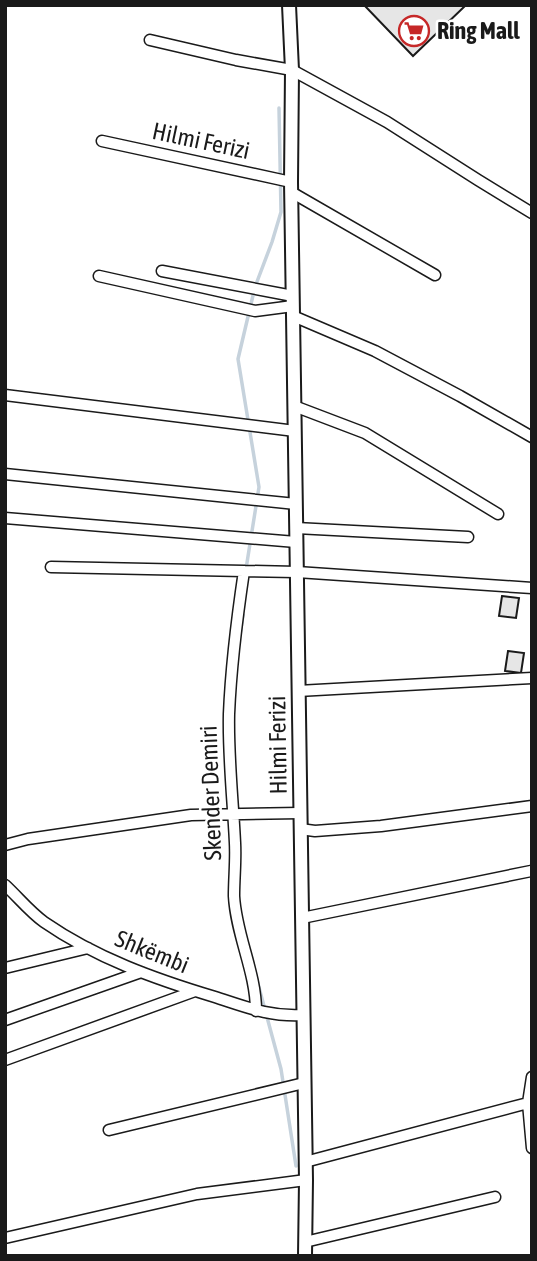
<svg xmlns="http://www.w3.org/2000/svg" width="537" height="1261" font-family="'Asap Condensed',sans-serif">
<style>
.lines{fill:none;stroke-linecap:round;stroke-linejoin:round}
.stream{stroke:#c6d2dc;stroke-width:3.5}
.building{fill:#e6e6e6;stroke:#1a1a1a;stroke-width:2}
.minor-casing{stroke:#1a1a1a;stroke-width:13}
.tertiary-casing{stroke:#1a1a1a;stroke-width:16}
.minor{stroke:#fff;stroke-width:10}
.tertiary{stroke:#fff;stroke-width:12}
.labels{text-anchor:middle;stroke-width:5;stroke-linejoin:round;paint-order:stroke}
.poi-label{font-size:24px;font-weight:bold;fill:#1a1a1a;stroke:#fff;text-anchor:start}
.street-label{font-size:24px;fill:#1a1a1a;stroke:#fff}
</style>
<rect width="100%" height="100%" fill="#fff"/>
<g class="lines">
<!-- stream -->
<path class="stream" d="M246,569L259,487L238,359L255,287L272,242L281,212L279,108
M240,635L243,615
M254,969L281,1069L296,1166"/>
</g>
<!-- building -->
<path class="building" d="M364,5H466L413,56Z
M502,596L519,598L516,618L499,616Z
M508,651L524,653L521,673L505,671Z"/>
<g class="lines">
<!-- minor casing -->
<g class="minor-casing">
<path id="minor" d="M150,40L236,60L292,70L387,122L478,180L532,213
M102,141L291,182
M291,192L435,275
M162,271L293,296
M99,276L255,311L293,306
M293,316L375,351L460,396L532,437
M5,395L295,431
M294,406L365,433L498,514
M5,474L296,504
M5,518L296,542
M296,528L468,537
M51,567L297,572L532,588
M244,571C237,618 231,666 229,714C228,757 233,800 235,843C236,860 234,878 234,896C236,935 256,972 256,1011
M298,691L532,678
M300,829L315,831L381,826L532,806
M5,845L28,839L191,815L300,813
M5,885C18,897 30,912 44,922C96,958 155,979 215,997C246,1007 270,1017 303,1015
M302,918L531,871
M5,968L88,948
M5,1020L141,972
M5,1060L195,991
M532,1077L528,1103L532,1148
M109,1130L304,1083
M305,1162L528,1103
M5,1238L197,1194L306,1180
M305,1240L309,1241L495,1197"/>
</g>
<!-- tertiary casing -->
<g class="tertiary-casing">
<path id="tertiary" d="M289,5L292,70L291,182L306,1180L305,1256"/>
</g>
<!-- minor -->
<use href="#minor" class="minor"/>
<!-- tertiary -->
<use href="#tertiary" class="tertiary"/>
</g>
<!-- icons -->
<defs>
<g id="supermarket-ring" transform="scale(1.575)"><circle r="9.5" fill="#fff" stroke="#c62828" stroke-width="1.5"/><path d="M-6-5.5h2.5l.6 2H6L4.5 2H-2.5L-4.4-4H-6ZM-1.5 3.2a1.3 1.3 0 1 0 .1 0ZM3 3.2a1.3 1.3 0 1 0 .1 0Z" fill="#c62828"/></g>
</defs>
<g fill-rule="evenodd">
<use href="#supermarket-ring" x="414" y="31"/>
</g>
<g class="labels">
<!-- poi labels -->
<g class="poi-label">
<text x="437" y="39">Ring Mall</text>
</g>
<!-- street labels -->
<g class="street-label">
<text transform="translate(201 141) rotate(12)" y="8">Hilmi Ferizi</text>
<text transform="translate(278 745) rotate(-91)" y="8">Hilmi Ferizi</text>
<text transform="translate(211 793) rotate(-92)" y="8">Skender Demiri</text>
<text transform="translate(152 952) rotate(22)" y="8">Shkëmbi</text>
</g>
</g>
<!-- border -->
<rect width="537" height="1261" fill="none" stroke="#1a1a1a" stroke-width="14"/>
</svg>
